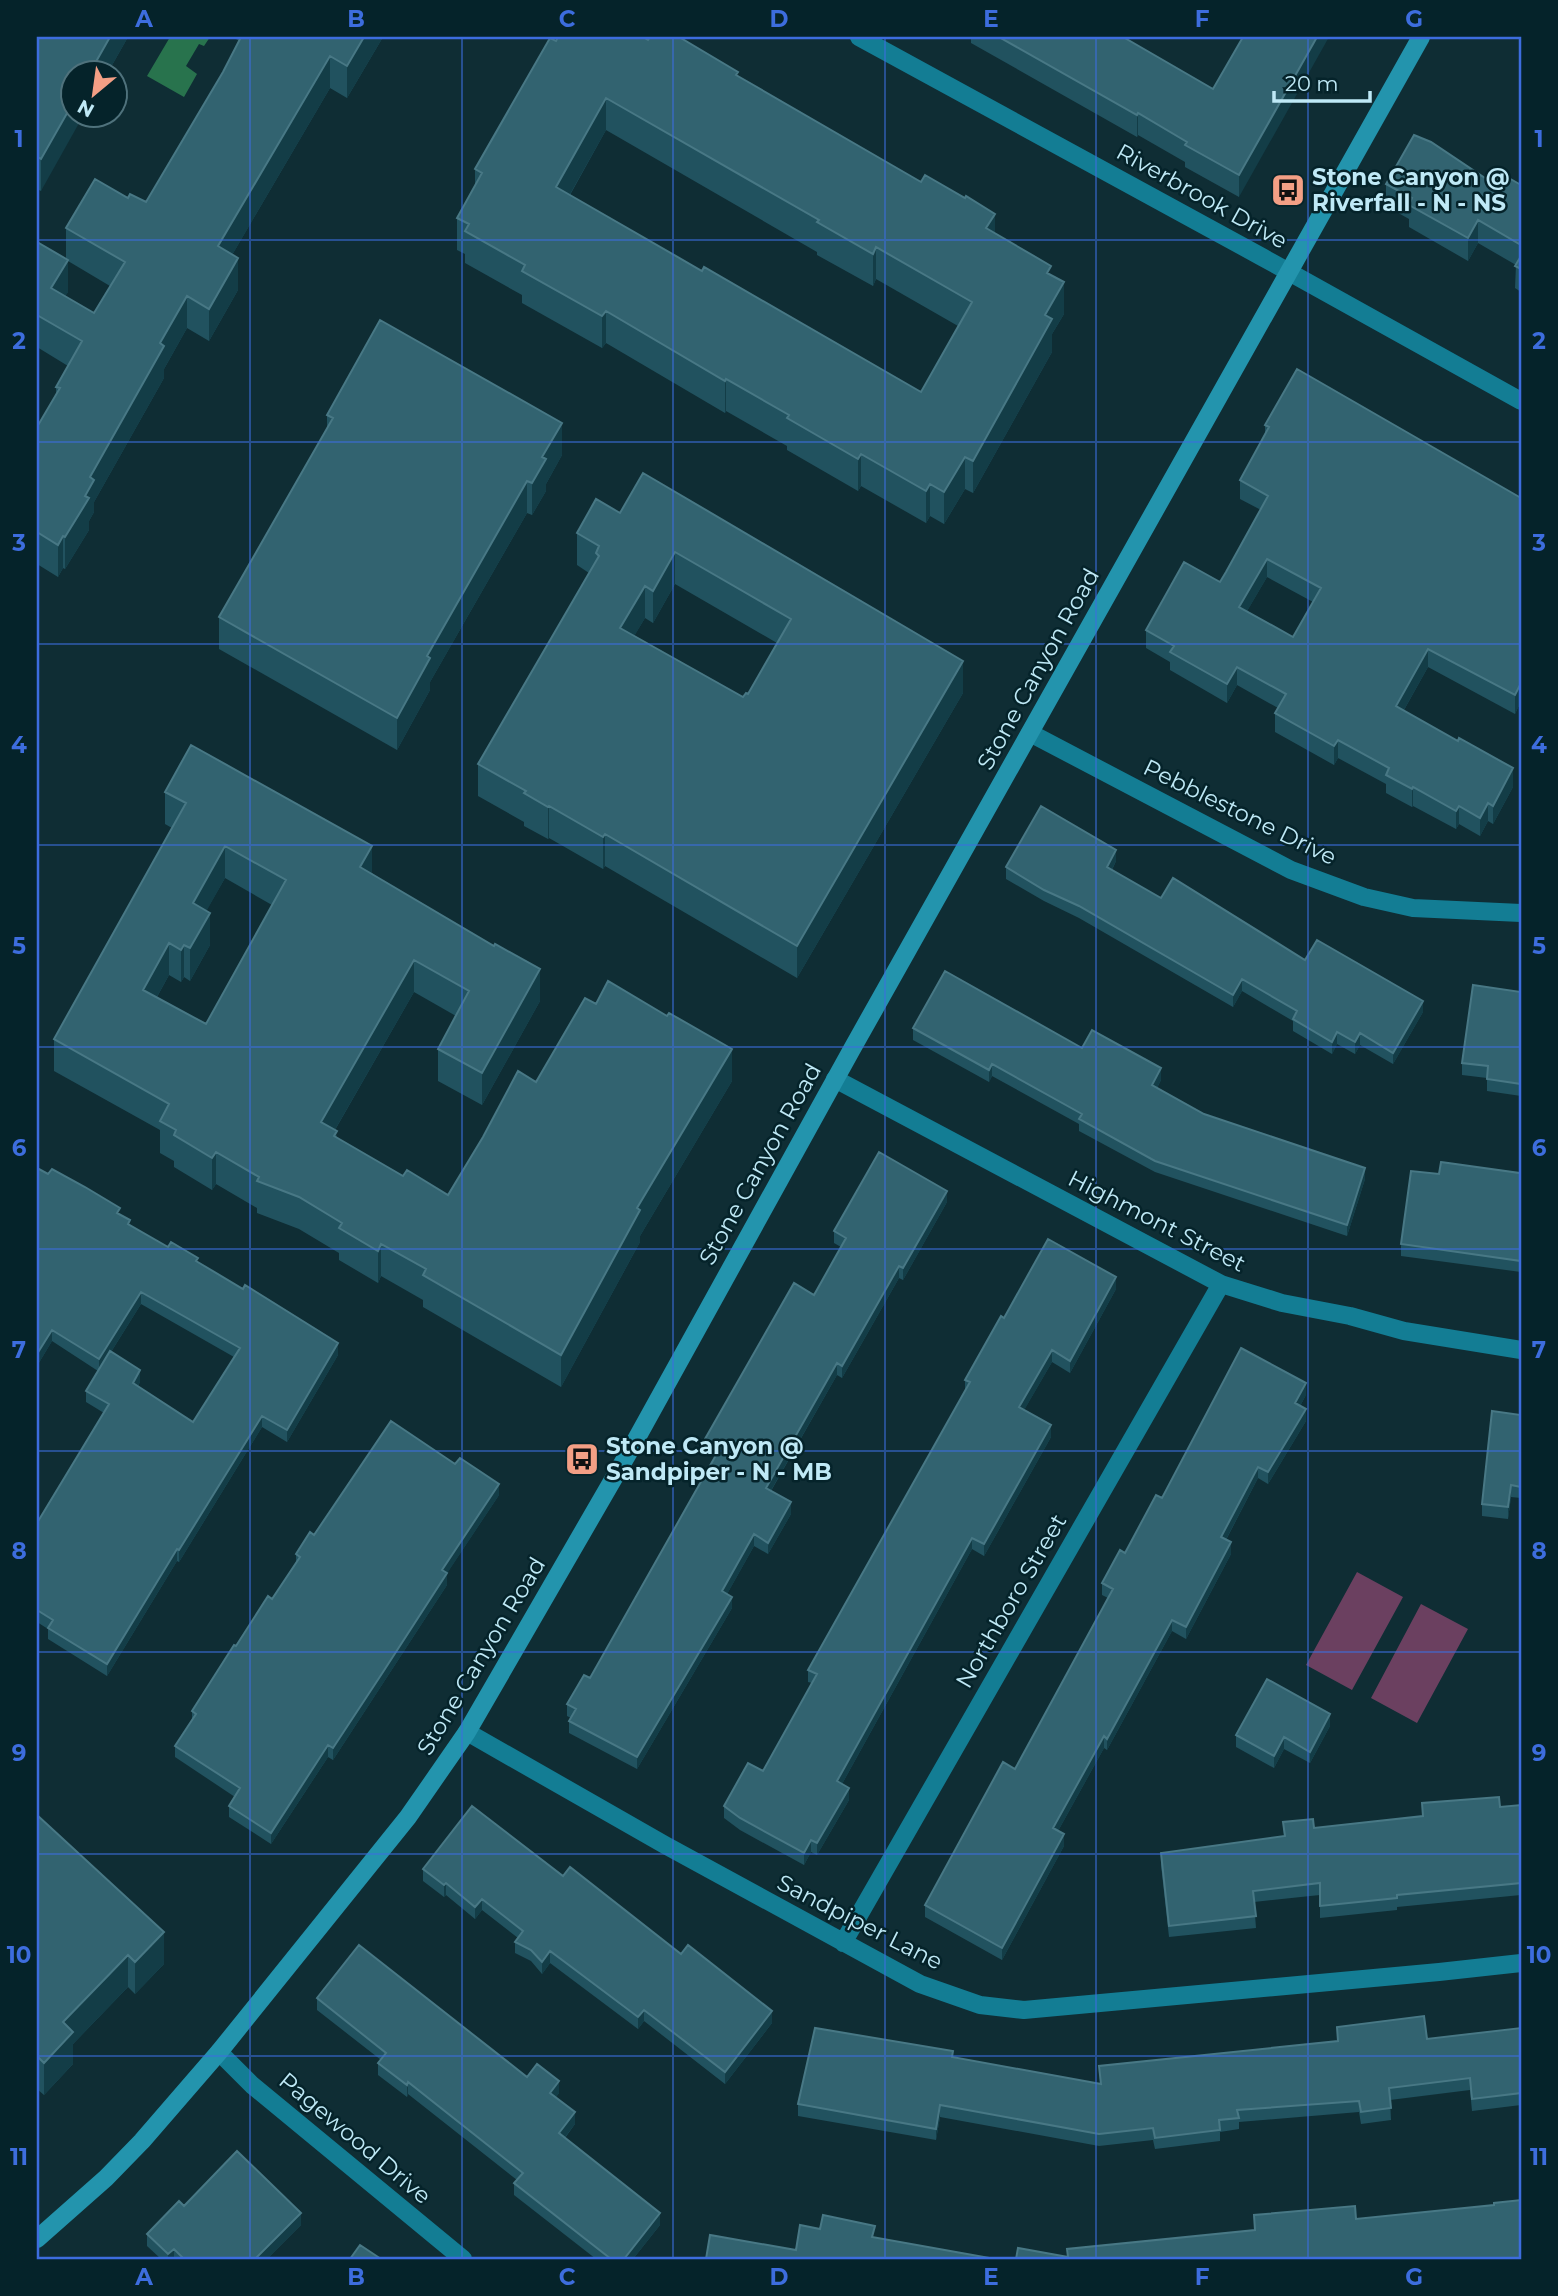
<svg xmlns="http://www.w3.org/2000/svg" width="1558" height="2296" font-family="Montserrat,sans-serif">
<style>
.green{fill:#6b4060}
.water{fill:#28734d}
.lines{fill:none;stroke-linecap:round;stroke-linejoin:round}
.street{stroke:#137d94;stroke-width:18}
.secondary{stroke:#2394ad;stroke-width:18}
.wall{fill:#21525f;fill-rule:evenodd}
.shaded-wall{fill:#133d47}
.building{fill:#326370;stroke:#487885;stroke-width:2;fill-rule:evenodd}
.grid{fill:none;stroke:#3d6dde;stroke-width:2;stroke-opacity:0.55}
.labels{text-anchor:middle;stroke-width:5;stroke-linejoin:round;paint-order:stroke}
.poi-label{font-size:23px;font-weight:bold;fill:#bfe9f6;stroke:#05232a;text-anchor:start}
.street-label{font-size:23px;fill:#bfe9f6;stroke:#05232a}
.neatline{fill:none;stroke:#3d6dde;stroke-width:2.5}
.grid-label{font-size:23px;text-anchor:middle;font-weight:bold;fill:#3d6dde}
</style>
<rect width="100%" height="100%" fill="#0f2d34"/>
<!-- green -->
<path class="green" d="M1357,1572L1403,1597L1352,1690L1306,1665Z
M1421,1604L1468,1629L1417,1723L1371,1698Z"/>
<!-- water -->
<path class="water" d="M170,37H210L204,46L199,44L186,66L197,74L184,97L147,76Z"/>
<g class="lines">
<!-- street -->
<path class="street" d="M859,37L1262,257L1521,401
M1030,733L1291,870L1364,897L1413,908L1521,913
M835,1079L1221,1284L1282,1303L1350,1316L1404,1331L1521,1350
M467,1732L665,1845L920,1984L980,2005L1024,2010L1439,1972L1521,1963
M843,1943L1221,1284
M219,2052L252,2085L463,2259"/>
<!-- secondary -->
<path class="secondary" d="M37,2239L106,2178L142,2141L219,2052L408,1817L467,1732L633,1445L852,1049L1421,37"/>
</g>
<!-- wall -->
<path class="wall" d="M37,37H128L107,74H74L41,191L37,189Z
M233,37H383L347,98L330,88L232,255L238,290L209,341L187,328L164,369V378L94,502V512L89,521V530L65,569L63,568L58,577L37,564V427L56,394V387L68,366L37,347V242L66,259V228L128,198L146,202L223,72L239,41ZM68,261L110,286L94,313L65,296L68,292Z
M971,37H1123L1213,89L1243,37L1239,197L1185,167V162L1138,135L1137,137L971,43Z
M648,40L738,76L995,233L1051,275L1064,314L1052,334V352L973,493L965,489L944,524L930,516L926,523L861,486L858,491L787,450V446L726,411L725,413L606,343L602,348L522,303V295L465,263V254L457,250V218L475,186V169L556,41ZM606,130L817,252V255L873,286L876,279L958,326L921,392L702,271L570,195Z
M1386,184H1494L1521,185V292L1515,288L1516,265L1478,243L1468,261L1409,227V219L1386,206Z
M327,415L562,455L546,484V491L532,515L527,513L430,682V690L397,750L219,649V617L327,430Z
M1265,425L1521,498V701L1515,714L1428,667L1404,710L1513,787L1493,824L1488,821L1480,836L1459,824L1456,829L1413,806L1412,807L1386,793V784L1338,758L1334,765L1275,732V713L1278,708L1237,685L1227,703L1170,670V662L1146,648V630L1220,582L1261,510L1240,499V480L1265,435ZM1267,577L1313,602L1293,637L1247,611Z
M620,513L963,693L797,978L605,866L603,869L549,838L548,839L524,826V822L478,796V764L589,573L577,565V533ZM675,584L777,643L748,694L743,697L634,636L645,618L653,623Z
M165,792L372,873L540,1001L482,1105L438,1081V1049L456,1016L414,992L335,1130L337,1138L403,1176L448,1195L536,1082L732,1081L640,1236V1242L561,1387L423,1307V1300L381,1276L378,1283L339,1260V1253L299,1229L257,1213V1208L216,1184L212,1190L174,1167V1161L160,1153V1130L54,1071V1039L172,828L165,824ZM225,878L272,905L206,1024L157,997L169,975L181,982L184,977L190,981L210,945L206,911Z
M1116,861L1112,870L1161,898L1305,960L1423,1012L1393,1064L1360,1045L1355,1054L1337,1044L1332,1054L1293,1031V1021L1242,991L1233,1007L1079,918L1044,901L1006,879V867Z
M1521,992V1096L1487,1091V1078L1462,1075V1063Z
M913,1028L1082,1048L1161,1080L1157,1088L1204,1114L1365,1179L1347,1236L1155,1172L1079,1131V1124L992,1076L989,1082L913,1040Z
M37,1168L120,1215L130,1225L168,1247L198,1262L338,1355L287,1442L262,1427L179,1562L177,1561L107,1676L48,1639V1629L37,1622V1523L104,1413L86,1402V1391L98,1371L52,1341L37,1366ZM141,1304L234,1357L193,1422L138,1386L140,1382L111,1352Z
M1521,1171V1272L1401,1256V1244L1439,1174L1520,1173Z
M947,1202L903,1280L899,1278L842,1378L837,1375L771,1491L791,1514L768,1554L754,1546L727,1594L732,1608L637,1769L569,1733V1721L571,1718L567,1716V1704L590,1678L715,1457L705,1451V1439L814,1295L841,1247L834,1243V1231Z
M1116,1289L1070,1373L1052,1362L1024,1410L1051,1437L984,1556L972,1549L842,1784L849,1800L817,1855L811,1852L804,1865L740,1830L724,1818V1806L763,1771L812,1683L808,1682V1670L965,1390V1380L1004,1318Z
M1306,1395L1300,1406L1306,1421L1268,1484L1258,1478L1226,1540L1231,1554L1186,1639L1172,1631L1107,1750L1104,1748L1058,1831L1064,1846L1002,1960L925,1917V1905L1015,1769L1108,1598L1102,1595V1583L1125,1553L1162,1498Z
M1521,1415V1498L1511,1497L1508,1519L1482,1516V1504Z
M499,1495L447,1573V1585L333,1760L328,1757L271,1844L229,1817V1806L235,1797L175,1757V1746L192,1720V1711L236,1646L272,1599L296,1564V1554L314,1535Z
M1330,1726L1310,1763L1284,1749L1274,1768L1236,1747V1735Z
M1422,1803L1500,1807L1521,1805V1895L1397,1907V1910L1320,1918V1895L1254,1902L1256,1928L1169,1937L1161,1865V1853L1284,1836L1283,1822L1314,1828L1422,1816Z
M37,1815L164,1964L135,1994L128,1987L73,2044V2064L44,2095L37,2089Z
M423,1869L563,1876L772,2023L725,2084L644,2021L638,2029L550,1963L542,1974L531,1961L515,1953V1942L518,1938L482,1910L475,1919L446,1895L444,1897L423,1881Z
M317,1998L527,2077L559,2093L556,2097L575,2124L565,2138L660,2225L633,2259H596L514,2195V2183L517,2180L408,2094L407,2097L378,2075V2063L381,2060L317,2010Z
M1337,2027L1427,2039L1521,2028V2105L1472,2111L1470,2090L1390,2100L1391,2120L1361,2124L1359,2112L1239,2122V2129L1220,2132V2141L1155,2149L1153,2140L1099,2146L940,2117L936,2140L798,2116V2104L953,2057L1100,2084L1099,2066L1337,2041Z
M184,2206L301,2225L267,2259H161L147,2246V2234Z"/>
<!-- shaded-wall -->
<path class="shaded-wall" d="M110,37H128L107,74H89Z
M364,37H383L347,98V66Z
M1317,37H1329L1239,197V175Z
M330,56V88L218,279V246Z
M606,98V130L556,219V187Z
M74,101V116H83L41,191V159Z
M1138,113V135L1137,137V115Z
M995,214V246L986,228Z
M1478,220V243L1468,261V238Z
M876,247V279L873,286V254Z
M238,258V290L209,341V309Z
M68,260V292L51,320V288Z
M1064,282V314L1052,334V352L973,493V461L1045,315Z
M187,296V328L164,369V378L94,502V512L89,521V530L65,569V537L85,496L90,477L160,343Z
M606,311V343L602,348V316Z
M726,379V411L725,413V381Z
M562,423V455L546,484V491L532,515V483L542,457Z
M861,454V486L858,491V459Z
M965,457V489L944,524V492Z
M527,481V513L430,682V690L397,750V718L427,656Z
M930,484V516L926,523V491Z
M63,536V568L58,577V545Z
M675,552V584L653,623V591Z
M1267,559V577L1239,625V607Z
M645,586V618L620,660V628Z
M1428,649V667L1396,724V706Z
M963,661V693L797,978V946Z
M1237,667V685L1227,703V684Z
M1521,683V701L1515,714V695Z
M1338,740V758L1334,765V746Z
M1513,768V787L1493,824V806Z
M1413,787V806L1412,807V789Z
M1488,803V821L1480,836V818Z
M549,806V838L548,839V807Z
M1459,806V824L1456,829V811Z
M605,834V866L603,869V837Z
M225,846V878L193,935V903Z
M372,846V878L360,867Z
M1116,850V861L1107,879V867Z
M210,913V945L190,981V948Z
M169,943V975L143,1022V990Z
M184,945V977L181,982V950Z
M414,960V992L321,1154V1122Z
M540,969V1001L482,1105V1073Z
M1242,979V991L1233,1007V995Z
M1423,1001V1012L1393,1064V1053Z
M1337,1032V1044L1332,1054V1042Z
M1360,1033V1045L1355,1054V1042Z
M732,1049V1081L640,1236V1242L561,1387V1355L637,1208Z
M992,1064V1076L989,1082V1070Z
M1161,1068V1080L1152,1097V1085Z
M216,1152V1184L212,1190V1158Z
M1365,1168V1179L1347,1236V1225Z
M947,1191V1202L903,1280V1268Z
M381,1244V1276L378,1283V1251Z
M899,1266V1278L842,1378V1366Z
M1116,1277V1289L1070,1373V1361Z
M141,1292V1304L99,1371V1359Z
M52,1330V1341L37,1366V1354Z
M338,1343V1355L287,1442V1430Z
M1052,1350V1362L1019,1419V1407Z
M837,1363V1375L766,1499V1488Z
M140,1370V1382L133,1395V1383Z
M1306,1383V1395L1295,1415V1403Z
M1306,1409V1421L1268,1484V1472Z
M262,1416V1427L179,1562V1550Z
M1051,1425V1437L984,1556V1544Z
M1258,1467V1478L1221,1549V1537Z
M499,1484V1495L442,1581V1570Z
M1511,1485V1497L1508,1519V1507Z
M791,1502V1514L768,1554V1543Z
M754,1534V1546L722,1603V1591Z
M972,1538V1549L837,1793V1781Z
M1231,1542V1554L1186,1639V1627Z
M177,1549V1561L107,1676V1664Z
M447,1573V1585L333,1760V1748Z
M732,1597V1608L637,1769V1757Z
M1172,1620V1631L1107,1750V1739Z
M1330,1714V1726L1310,1763V1752Z
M1104,1736V1748L1053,1840V1828Z
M1284,1737V1749L1274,1768V1756Z
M328,1745V1757L271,1844V1833Z
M849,1788V1800L817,1855V1843Z
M1064,1834V1846L1002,1960V1948Z
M811,1840V1852L804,1865V1853Z
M446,1883V1895L444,1897V1885Z
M482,1899V1910L475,1919V1907Z
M164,1932V1964L135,1994V1962Z
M550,1951V1963L542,1974V1962Z
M128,1955V1987L73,2044V2064L44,2095V2063L63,2022Z
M644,2010V2021L638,2029V2017Z
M772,2011V2023L725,2084V2072Z
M559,2081V2093L550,2105V2093Z
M408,2082V2094L407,2097V2085Z
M940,2105V2117L936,2140V2129Z
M575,2112V2124L559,2145V2133Z
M301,2213V2225L267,2259H255Z
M660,2213V2225L633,2259H624Z
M174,2249V2259H168V2254Z"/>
<!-- building -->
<path class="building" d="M37,37H110L89,74H74V101L41,159L37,157Z
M241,37H364L347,66L330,56L218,246L238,258L209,309L187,296L160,343L164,346L90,477L94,480L85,496L89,498L65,537L63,536L58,545L37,532V427L60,388L56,387L82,341L37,315V242L68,260L51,288L94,313L125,262L66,228L95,179L128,198L130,194L146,202L223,72Z
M558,37H643L648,40L650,37H679L738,72L736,75L921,182L925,175L965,198L966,196L995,214L986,228L1051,266L1047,273L1064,282L1045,315L1052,319L973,461L965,457L944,492L930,484L926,491L861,454L858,459L787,418L789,415L726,379L725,381L606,311L602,316L522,271L525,265L465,231L469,224L457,218L482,173L475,169L550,38L556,41ZM606,98L819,220L817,222L873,254L876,247L972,302L921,392L704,267L702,271L556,187Z
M999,37H1123L1213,89L1243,37H1317L1239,175L1185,145L1187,142L1138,113L1137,115Z
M1414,135L1431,142L1494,184L1500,173L1521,185V245L1478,220L1468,238L1409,205L1412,198L1386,184Z
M1521,256V269L1515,266Z
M380,320L562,423L542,457L546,459L532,483L527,481L427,656L430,658L397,718L219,617L333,418L327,415Z
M1297,369L1521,498V683L1515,695L1428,649L1396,706L1458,741L1459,738L1513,768L1493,806L1488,803L1480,818L1459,806L1456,811L1413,787L1412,789L1386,775L1389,768L1338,740L1334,746L1275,713L1286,694L1237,667L1227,684L1170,652L1174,646L1146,630L1184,562L1220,582L1226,572L1268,496L1240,480L1269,427L1265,425ZM1267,559L1321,588L1293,637L1239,607Z
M643,473L963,661L797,946L605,834L603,837L549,806L548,807L524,793L526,791L478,764L599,556L596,553L599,546L577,533L596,499L620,513ZM675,552L791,619L748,694L746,693L743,697L620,628L645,586L653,591Z
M191,745L372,846L360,867L494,946L495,944L540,969L482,1073L438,1049L469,991L414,960L321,1122L337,1131L334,1136L403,1176L407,1170L448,1195L483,1137L518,1071L536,1082L585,998L596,1004L608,981L667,1016L669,1013L732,1049L637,1208L640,1210L561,1355L423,1275L426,1269L381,1244L378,1251L339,1228L342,1223L299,1197L257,1181L259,1177L216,1152L212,1158L174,1135L176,1130L160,1121L169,1104L54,1039L186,803L165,792ZM225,846L286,880L206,1024L143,990L169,943L181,950L184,945L190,948L210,913L193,903Z
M1041,806L1116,850L1107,867L1161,898L1173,878L1305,960L1317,940L1423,1001L1393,1053L1360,1033L1355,1042L1337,1032L1332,1042L1293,1019L1297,1011L1242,979L1233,995L1079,906L1044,890L1006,867Z
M945,971L1082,1048L1092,1030L1161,1068L1152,1085L1204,1114L1365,1168L1347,1225L1155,1161L1079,1119L1082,1114L992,1064L989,1070L913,1028Z
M1473,985L1521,992V1084L1487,1079L1488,1066L1462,1063Z
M879,1152L947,1191L903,1268L899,1266L842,1366L837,1363L766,1488L791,1502L768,1543L754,1534L722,1591L732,1597L637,1757L569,1721L576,1709L567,1704L584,1675L590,1678L720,1448L705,1439L794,1283L814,1295L846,1238L834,1231Z
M1441,1162L1520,1173V1171H1521V1261L1401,1244L1411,1171L1439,1174Z
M37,1168L48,1174L52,1169L85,1187L120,1208L117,1213L130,1220L128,1224L168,1247L171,1242L198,1258L196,1261L243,1289L245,1285L338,1343L287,1430L262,1416L179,1550L177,1549L107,1664L48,1628L53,1620L37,1610V1523L109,1404L86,1391L110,1351L140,1370L133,1383L193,1422L240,1348L141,1292L99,1359L52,1330L37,1354Z
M1048,1239L1116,1277L1070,1361L1052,1350L1019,1407L1051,1425L984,1544L972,1538L837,1781L849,1788L817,1843L811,1840L804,1853L740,1818L724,1806L748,1763L763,1771L817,1674L808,1670L970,1382L965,1380L1001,1316L1004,1318Z
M1241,1348L1306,1383L1295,1403L1306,1409L1268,1472L1258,1467L1221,1537L1231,1542L1186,1627L1172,1620L1107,1739L1104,1736L1053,1828L1064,1834L1002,1948L925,1905L1003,1762L1015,1769L1113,1589L1102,1583L1120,1550L1125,1553L1156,1495L1162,1498Z
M1492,1411L1521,1415V1487L1511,1485L1508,1507L1482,1504Z
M391,1421L455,1464L460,1458L499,1484L442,1570L447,1573L383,1672L333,1748L328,1745L271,1833L229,1806L240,1788L175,1746L196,1714L192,1711L234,1645L236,1646L268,1596L272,1599L300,1557L296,1554L310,1532L314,1535Z
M1267,1679L1330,1714L1310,1752L1284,1737L1274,1756L1236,1735Z
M1499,1797L1500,1807L1521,1805V1883L1397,1895V1898L1320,1906V1883L1253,1891L1256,1916L1169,1926L1161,1853L1285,1836L1283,1822L1313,1819L1314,1828L1423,1816L1422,1803Z
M472,1806L563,1876L570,1867L681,1954L688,1945L772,2011L725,2072L644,2010L638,2017L550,1951L542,1962L531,1950L515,1942L523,1931L482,1899L475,1907L446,1883L444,1885L423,1869Z
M37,1815L164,1932L135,1962L128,1955L63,2022L73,2032L44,2063L37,2056Z
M359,1945L527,2077L537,2064L559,2081L550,2093L575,2112L559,2133L660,2213L624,2259H611L514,2183L523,2173L408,2082L407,2085L378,2063L386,2053L317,1998Z
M1424,2016L1427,2039L1521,2028V2093L1472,2099L1470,2078L1389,2088L1391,2108L1361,2112L1359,2101L1237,2110L1239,2118L1219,2120L1220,2130L1155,2138L1153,2128L1099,2134L940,2105L936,2129L798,2104L815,2028L953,2051L952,2057L1101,2084L1099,2066L1338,2041L1337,2027Z
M237,2151L301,2213L255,2259H184L174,2249L168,2254L147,2234L179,2201L184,2206Z
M1521,2200V2259H1016L1018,2248L1068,2257L1067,2249L1255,2230L1254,2215L1355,2206L1356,2219L1494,2205V2203Z
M823,2215L875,2226L872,2237L995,2259H706L710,2235L796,2250L800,2225L820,2229Z
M360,2245L381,2259H350Z"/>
<!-- grid -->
<path class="grid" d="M250,37V2259M462,37V2259M673,37V2259M885,37V2259M1096,37V2259M1308,37V2259M37,240H1521M37,442H1521M37,644H1521M37,845H1521M37,1047H1521M37,1249H1521M37,1451H1521M37,1652H1521M37,1854H1521M37,2056H1521"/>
<!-- icons -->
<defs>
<g id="bus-square" transform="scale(1.75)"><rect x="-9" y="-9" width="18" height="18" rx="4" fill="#f39f85" stroke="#05232a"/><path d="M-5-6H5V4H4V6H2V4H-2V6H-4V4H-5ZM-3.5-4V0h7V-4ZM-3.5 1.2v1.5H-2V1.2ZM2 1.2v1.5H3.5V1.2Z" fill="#111"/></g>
</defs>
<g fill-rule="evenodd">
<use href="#bus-square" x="1288" y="190"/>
<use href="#bus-square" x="582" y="1459"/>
</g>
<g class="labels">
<!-- poi labels -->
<g class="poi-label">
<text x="1312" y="185">Stone Canyon @<tspan x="1312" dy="26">Riverfall - N - NS</tspan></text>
<text x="606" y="1454">Stone Canyon @<tspan x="606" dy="26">Sandpiper - N - MB</tspan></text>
</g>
<!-- street labels -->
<g class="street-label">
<text transform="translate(1202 196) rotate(29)" y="8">Riverbrook Drive</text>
<text transform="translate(1038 669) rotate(-61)" y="8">Stone Canyon Road</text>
<text transform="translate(1240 812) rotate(26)" y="8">Pebblestone Drive</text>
<text transform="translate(760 1164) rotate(-61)" y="8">Stone Canyon Road</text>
<text transform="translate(1157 1221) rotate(27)" y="8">Highmont Street</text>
<text transform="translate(1011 1601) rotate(-60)" y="8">Northboro Street</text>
<text transform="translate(481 1656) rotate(-59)" y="8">Stone Canyon Road</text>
<text transform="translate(860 1922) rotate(27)" y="8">Sandpiper Lane</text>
<text transform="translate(355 2138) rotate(40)" y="8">Pagewood Drive</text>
</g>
</g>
<!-- border -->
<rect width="1558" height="2296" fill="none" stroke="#05232a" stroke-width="77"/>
<!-- north arrow -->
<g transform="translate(94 94) rotate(209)"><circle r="33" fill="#05232a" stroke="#4f727c" stroke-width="2"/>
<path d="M0-5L12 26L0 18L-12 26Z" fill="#f39f85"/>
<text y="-10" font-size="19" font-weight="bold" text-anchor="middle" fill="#bfe9f6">N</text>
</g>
<!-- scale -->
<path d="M1274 91v10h96v-10" fill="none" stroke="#bfe9f6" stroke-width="3.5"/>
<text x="1285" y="91" font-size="21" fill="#bfe9f6" stroke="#05232a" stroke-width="5" paint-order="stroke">20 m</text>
<rect x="38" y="38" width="1482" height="2220" class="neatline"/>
<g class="grid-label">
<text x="144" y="27">A</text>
<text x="356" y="27">B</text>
<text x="567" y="27">C</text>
<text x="779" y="27">D</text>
<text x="991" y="27">E</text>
<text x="1202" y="27">F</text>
<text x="1414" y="27">G</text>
<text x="19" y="147">1</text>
<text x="1539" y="147">1</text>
<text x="19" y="349">2</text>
<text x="1539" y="349">2</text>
<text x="19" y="551">3</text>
<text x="1539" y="551">3</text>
<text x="19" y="753">4</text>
<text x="1539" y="753">4</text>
<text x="19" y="954">5</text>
<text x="1539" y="954">5</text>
<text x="19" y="1156">6</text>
<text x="1539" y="1156">6</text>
<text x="19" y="1358">7</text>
<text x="1539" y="1358">7</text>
<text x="19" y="1559">8</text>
<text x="1539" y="1559">8</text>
<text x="19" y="1761">9</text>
<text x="1539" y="1761">9</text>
<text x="19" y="1963">10</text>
<text x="1539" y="1963">10</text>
<text x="19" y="2165">11</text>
<text x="1539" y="2165">11</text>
<text x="144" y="2285">A</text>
<text x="356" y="2285">B</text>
<text x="567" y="2285">C</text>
<text x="779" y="2285">D</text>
<text x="991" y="2285">E</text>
<text x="1202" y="2285">F</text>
<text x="1414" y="2285">G</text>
</g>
</svg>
